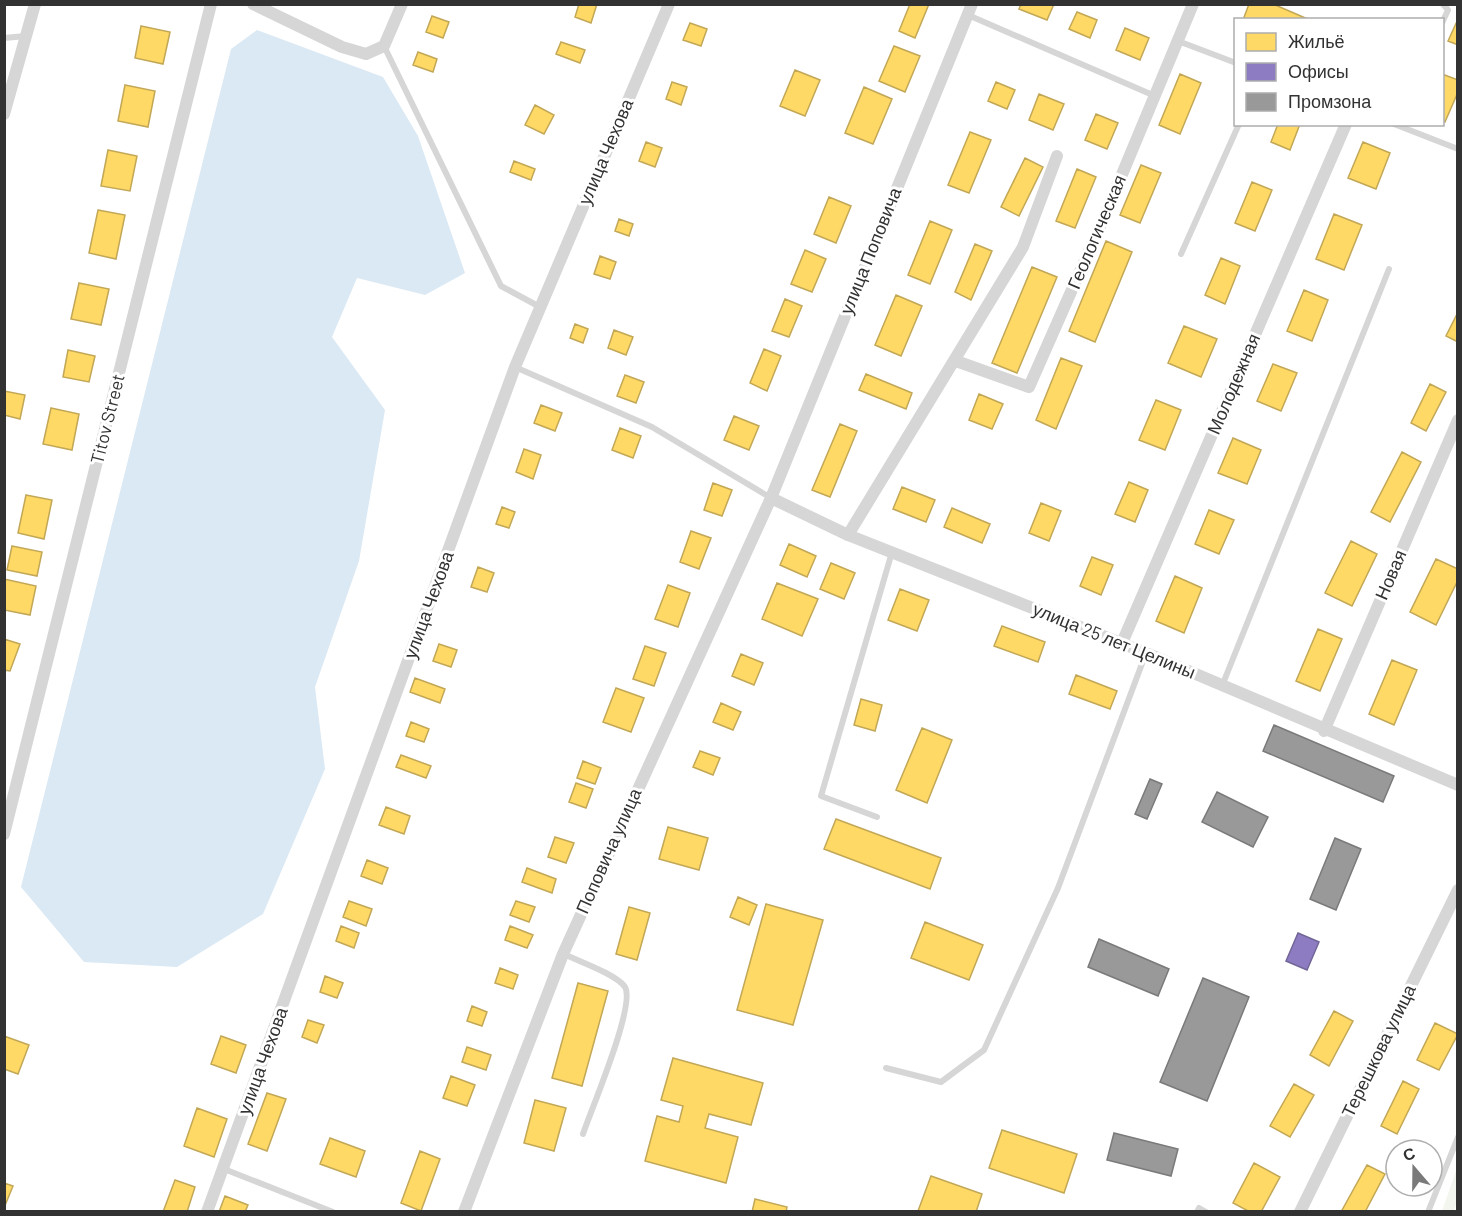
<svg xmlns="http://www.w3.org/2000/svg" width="1462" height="1216" font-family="Barlow,sans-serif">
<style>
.green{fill:#f2f6ee}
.water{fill:#dbe9f4}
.homes{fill:#ffd966;stroke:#c2a756;stroke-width:1.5}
.offices{fill:#8e7cc3;stroke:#726698;stroke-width:1.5}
.industry{fill:#999;stroke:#7a7a7a;stroke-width:1.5}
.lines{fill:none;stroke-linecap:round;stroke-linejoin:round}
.lane{stroke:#d6d6d6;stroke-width:6}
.street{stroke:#d6d6d6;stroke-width:12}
.labels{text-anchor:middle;stroke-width:6;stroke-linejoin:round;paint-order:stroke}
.street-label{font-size:18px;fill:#323232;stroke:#fff}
</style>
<rect width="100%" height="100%" fill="#fff"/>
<!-- green -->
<path class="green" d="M1457,1168V1201L1454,1211H1442Z"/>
<!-- water -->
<path class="water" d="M257,30L383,77L418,136L465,273L425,295L357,278L332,337L385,410L359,561L315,687L325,769L263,914L177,967L84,962L21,887L231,49Z"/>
<!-- homes -->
<path class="homes" d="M579,4H597L591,23L575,17Z
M910,4H929L915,38L899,31Z
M1021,4H1054L1047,20L1019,9Z
M1249,4H1273L1310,20H1243Z
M1077,12L1097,20L1090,38L1069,29Z
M432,16L449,22L443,38L426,32Z
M1458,19V45L1448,41Z
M690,23L707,29L701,46L683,40Z
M141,26L170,32L163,64L135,58Z
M1125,28L1149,38L1140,60L1116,50Z
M561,42L585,50L580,63L556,54Z
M894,46L920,56L905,92L879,81Z
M418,52L437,59L433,72L413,65Z
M795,70L820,80L805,116L780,106Z
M1180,74L1201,83L1180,134L1159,125Z
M1442,74L1458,80V92L1445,122L1442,120Z
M672,82L687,87L681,105L666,99Z
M996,82L1015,90L1007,109L988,101Z
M125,85L155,91L148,127L118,121Z
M864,87L892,99L873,144L845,133Z
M1039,94L1064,104L1053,130L1029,120Z
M535,105L554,115L544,134L525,125Z
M1096,114L1118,123L1107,149L1085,140Z
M1278,124H1300L1290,150L1271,142Z
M970,132L991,140L969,193L948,185Z
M646,142L662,148L655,167L639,161Z
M1363,142L1390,153L1376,189L1348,178Z
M108,150L137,156L130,191L101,186Z
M1025,158L1043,167L1019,216L1001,207Z
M514,161L535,169L531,180L510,172Z
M1141,165L1161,173L1140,223L1120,215Z
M1077,169L1096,177L1075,228L1056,221Z
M1252,182L1272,190L1255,231L1235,223Z
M829,197L851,206L836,243L814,234Z
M98,210L125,215L116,259L89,253Z
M1334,214L1362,225L1344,270L1316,259Z
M619,219L633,224L629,236L615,231Z
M930,221L952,230L930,284L908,275Z
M1106,241L1132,252L1095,342L1069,331Z
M975,244L992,251L971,300L955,292Z
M805,250L826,259L812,292L791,284Z
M600,256L616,262L610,279L594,274Z
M1221,258L1240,266L1225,304L1205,295Z
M1032,267L1057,277L1017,373L992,363Z
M79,283L109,289L101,325L71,319Z
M1304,290L1328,300L1312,341L1287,331Z
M896,295L922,306L901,356L875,345Z
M785,299L802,306L789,337L772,331Z
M1458,312V342L1446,336Z
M575,324L588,329L583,343L570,338Z
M1184,326L1217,339L1201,377L1168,363Z
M614,330L633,337L626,355L608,348Z
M764,349L781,356L767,391L750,383Z
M68,350L95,356L89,382L63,377Z
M1061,358L1082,366L1056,429L1036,420Z
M1273,364L1297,373L1281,411L1257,401Z
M866,374L912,393L906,409L859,390Z
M625,375L644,382L636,403L617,396Z
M1430,384L1446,392L1426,431L1411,423Z
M4,391L25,395L20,419L4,415Z
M979,394L1003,404L992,429L969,420Z
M1156,400L1181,410L1165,450L1139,440Z
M541,405L562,413L555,431L534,423Z
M51,408L79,414L72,450L43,444Z
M734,416L759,426L749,450L724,440Z
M840,424L857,431L830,497L812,490Z
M620,428L641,436L633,458L612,450Z
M1233,438L1261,450L1247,484L1218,473Z
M524,449L541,455L533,479L516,472Z
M1402,452L1421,462L1390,522L1371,512Z
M1129,482L1148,490L1135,522L1115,514Z
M713,483L732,490L722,516L704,510Z
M902,487L935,500L926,522L893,509Z
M26,495L52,500L44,539L18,533Z
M1041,503L1061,511L1049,541L1029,533Z
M502,507L515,512L509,528L496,524Z
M952,508L990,524L982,543L944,527Z
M1209,510L1234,520L1219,554L1195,544Z
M691,531L711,538L699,569L680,562Z
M1351,541L1377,554L1352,606L1325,593Z
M789,544L816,556L807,577L780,565Z
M12,546L42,552L37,576L7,570Z
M1092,557L1113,565L1101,595L1080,586Z
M1436,559L1458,569V580L1436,625L1410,612Z
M831,563L855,573L844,599L820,589Z
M478,567L494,573L487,592L471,587Z
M1175,576L1202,588L1184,633L1156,621Z
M4,579L36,586L30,615L4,610Z
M777,583L818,599L802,636L762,619Z
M668,585L690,593L678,627L655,619Z
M900,589L929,600L917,631L888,620Z
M1002,626L1045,642L1038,662L994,646Z
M1318,629L1342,639L1320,691L1296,681Z
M4,639L20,644L10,671L4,670Z
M439,644L457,650L451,667L433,661Z
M645,646L666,653L654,686L633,679Z
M741,654L763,663L754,685L732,676Z
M1392,660L1417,670L1394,725L1369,714Z
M1076,675L1117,691L1110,709L1069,694Z
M415,678L445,689L440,703L410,692Z
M616,688L644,698L631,732L603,722Z
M861,699L882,705L875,731L854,725Z
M721,703L741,712L733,730L713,722Z
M411,722L429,729L424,742L406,736Z
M922,728L952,740L927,803L896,790Z
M700,751L720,758L713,775L693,767Z
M401,755L431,766L426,778L396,767Z
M583,761L601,768L595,784L577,778Z
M576,783L593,789L586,808L569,802Z
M386,807L410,816L404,834L379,825Z
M836,819L941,858L930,889L824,849Z
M668,827L708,838L699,870L659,859Z
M555,837L574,843L566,863L548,857Z
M367,860L388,868L382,884L361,876Z
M527,868L556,879L552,893L522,882Z
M738,897L757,905L749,925L730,917Z
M349,901L372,909L366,926L343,917Z
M516,901L535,907L529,922L510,915Z
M766,904L823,920L793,1025L737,1010Z
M629,907L650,913L637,960L616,954Z
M925,922L983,945L969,980L911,958Z
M341,926L359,933L354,948L336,941Z
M510,926L533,935L527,948L505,940Z
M500,968L518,975L513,989L495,983Z
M325,976L343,983L337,998L320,992Z
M578,983L608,991L582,1086L552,1078Z
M472,1006L487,1012L482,1026L467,1021Z
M1334,1011L1353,1021L1329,1066L1310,1055Z
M308,1020L324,1025L317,1043L302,1037Z
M1435,1023L1458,1034L1439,1070L1417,1060Z
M4,1036L29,1045L18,1074L4,1069Z
M221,1036L246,1045L236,1073L211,1064Z
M467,1047L491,1055L486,1070L462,1062Z
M673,1058L763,1083L751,1125L709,1114L705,1128L738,1137L726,1183L645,1161L657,1116L679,1122L683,1106L661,1100Z
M451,1076L475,1085L467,1106L443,1098Z
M1403,1081L1419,1089L1397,1134L1381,1126Z
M1294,1084L1314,1095L1290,1137L1270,1126Z
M267,1093L286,1099L267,1151L248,1144Z
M535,1100L566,1108L554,1151L524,1143Z
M197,1108L227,1119L214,1157L184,1146Z
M1002,1130L1077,1154L1064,1193L989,1168Z
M330,1138L365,1151L356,1177L320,1164Z
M420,1151L440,1159L421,1211L401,1203Z
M1254,1163L1280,1177L1261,1212H1250L1233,1203Z
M1367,1165L1385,1174L1365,1212H1341Z
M931,1176L982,1194L976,1212L918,1211Z
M175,1180L195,1187L187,1212H163Z
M4,1183L13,1186L4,1208Z
M225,1196L248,1205L245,1212H219Z
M755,1199L787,1207L786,1212H752Z"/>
<!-- offices -->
<path class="offices" d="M1298,933L1319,942L1307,970L1286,961Z"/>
<!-- industry -->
<path class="industry" d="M1274,725L1394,776L1383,802L1263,751Z
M1150,779L1162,784L1147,819L1135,814Z
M1217,792L1268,817L1253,847L1202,822Z
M1335,838L1361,849L1336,910L1310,899Z
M1099,939L1169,969L1158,996L1088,967Z
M1203,978L1249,997L1207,1101L1160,1082Z
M1114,1133L1178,1149L1171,1176L1107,1160Z"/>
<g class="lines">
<!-- lane -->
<path class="lane" d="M968,15L1155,96
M1442,23L1448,10L1443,4
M4,38L26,36
M1178,41L1236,63
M384,46L501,286L540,307
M1394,124L1458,149
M1181,254L1239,124
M515,367L652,427L771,498
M1222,686L1389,269
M877,817L821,796L892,552
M564,954C578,961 616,974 625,987C636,1005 591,1110 583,1134
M886,1068L941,1082L984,1050L1058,888L1146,653
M224,1169L333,1212
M1197,1212L1199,1208L1206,1212
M1428,1212L1458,1137"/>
<!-- street -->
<path class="street" d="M253,4L342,47L366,54L384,46L402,4
M4,114L35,4
M956,361L1029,387L1108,208L1193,4
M771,498L848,535L1146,653L1458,785
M848,535L1023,247L1057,156
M1122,643L1346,124
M1324,731L1458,420
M4,834L211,4
M207,1212L515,367L669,4
M464,1212L563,954L771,498L972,4
M1300,1212L1458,890"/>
</g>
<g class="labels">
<!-- street labels -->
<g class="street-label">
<text transform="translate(606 152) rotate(-67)" y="6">улица Чехова</text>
<text transform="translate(1097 232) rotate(-67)" y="6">Геологическая</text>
<text transform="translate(871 251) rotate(-68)" y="6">улица Поповича</text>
<text transform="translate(1234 384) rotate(-67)" y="6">Молодежная</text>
<text transform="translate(108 419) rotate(-76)" y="6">Titov Street</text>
<text transform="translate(1391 575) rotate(-67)" y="6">Новая</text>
<text transform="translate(429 605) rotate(-70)" y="6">улица Чехова</text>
<text transform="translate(1114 641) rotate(22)" y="6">улица 25 лет Целины</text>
<text transform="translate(609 851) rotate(-66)" y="6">Поповича улица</text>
<text transform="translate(1379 1051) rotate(-64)" y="6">Терешкова улица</text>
<text transform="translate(263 1061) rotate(-70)" y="6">улица Чехова</text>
</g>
</g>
<!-- border -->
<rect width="1462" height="1216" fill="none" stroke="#323232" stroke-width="12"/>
<!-- legend -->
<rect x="1234" y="18" width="210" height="108" fill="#ffffff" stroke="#adadad" stroke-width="1.5"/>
<rect x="1246" y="33" width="30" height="18" fill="#ffd966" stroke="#adadad" stroke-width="1.5"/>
<text x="1288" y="48" font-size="18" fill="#323232">Жильё</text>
<rect x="1246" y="63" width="30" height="18" fill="#8e7cc3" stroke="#adadad" stroke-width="1.5"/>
<text x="1288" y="78" font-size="18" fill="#323232">Офисы</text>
<rect x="1246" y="93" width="30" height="18" fill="#999999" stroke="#adadad" stroke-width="1.5"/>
<text x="1288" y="108" font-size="18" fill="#323232">Промзона</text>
<!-- north arrow -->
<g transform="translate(1414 1168) rotate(340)"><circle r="28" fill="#ffffff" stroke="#adadad" stroke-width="1.5"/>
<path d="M0-4.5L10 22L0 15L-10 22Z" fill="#7a7a7a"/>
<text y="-9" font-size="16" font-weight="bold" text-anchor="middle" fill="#323232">С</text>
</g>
</svg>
